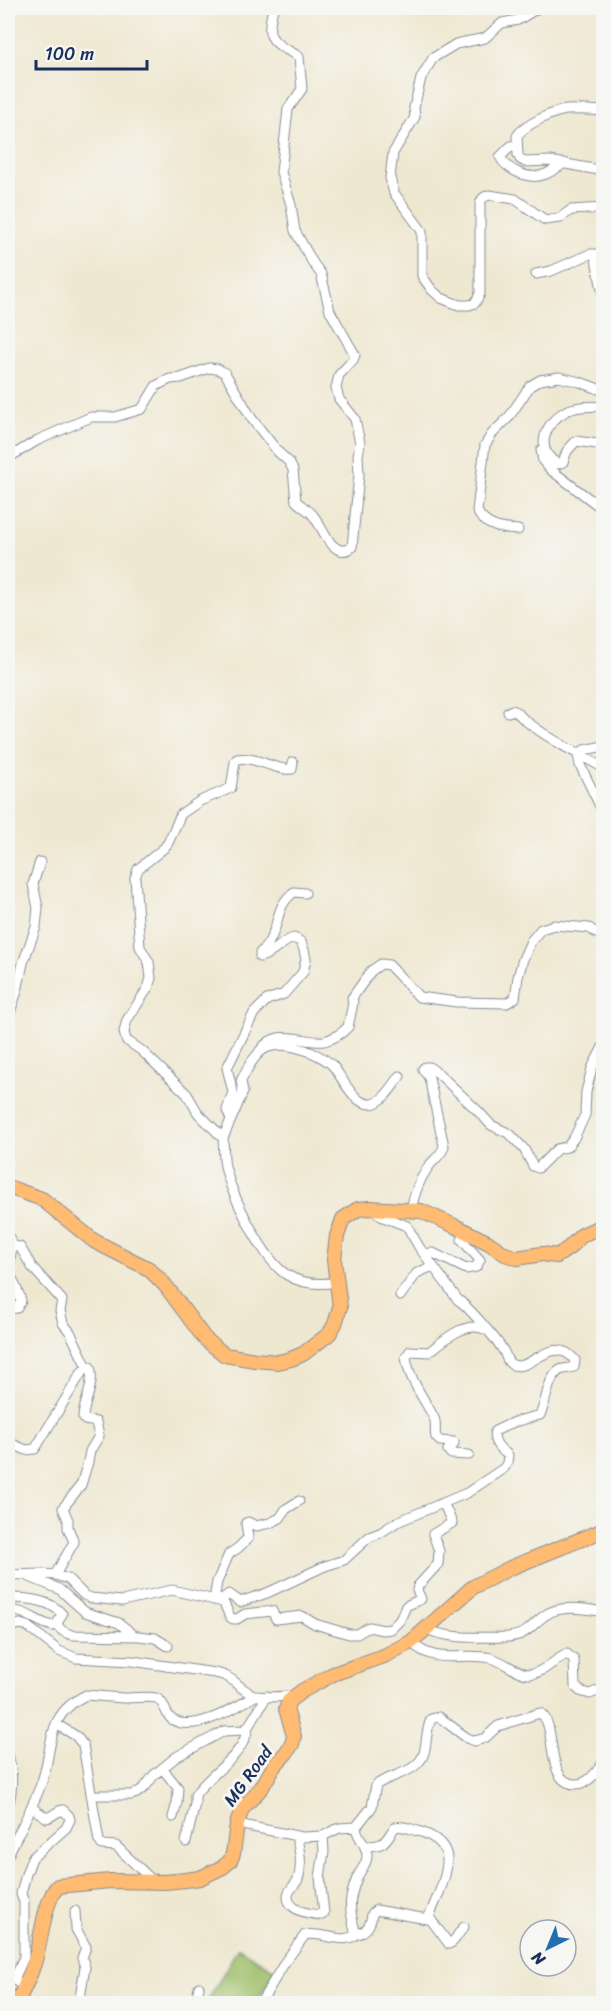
<svg xmlns="http://www.w3.org/2000/svg" width="611" height="2011" font-family="Sriracha,sans-serif">
<style>
.green{fill:#9ebf69;stroke:#5c7764;stroke-width:1.5}
.lines{fill:none;stroke-linecap:round;stroke-linejoin:round}
.street-casing{stroke:#858c98;stroke-width:11}
.primary-casing{stroke:#858c98;stroke-width:16}
.street{stroke:#fff;stroke-width:9}
.primary{stroke:#ffbb71;stroke-width:14}
.labels{text-anchor:middle;stroke-width:6;stroke-linejoin:round;paint-order:stroke}
.street-label{font-size:18px;fill:#1b2f5e;stroke:#f6f6f2}
</style>
<rect width="100%" height="100%" fill="#f6f6f2"/>
<filter id="ink" filterUnits="userSpaceOnUse"><feTurbulence type="fractalNoise" baseFrequency=".0167" numOctaves="2"/><feDisplacementMap in="SourceGraphic" scale="12" xChannelSelector="R" yChannelSelector="G"/><feConvolveMatrix kernelMatrix="1 2 1 2 8 2 1 2 1" color-interpolation-filters="sRGB"/></filter>
<filter id="wash" filterUnits="userSpaceOnUse"><feTurbulence type="fractalNoise" baseFrequency=".008" numOctaves="4" result="noise"/><feDisplacementMap in="SourceGraphic" scale="24" xChannelSelector="R" yChannelSelector="G"/><feGaussianBlur stdDeviation="1.35" result="paint"/><feColorMatrix in="noise" values="0 0 0 0 0 0 0 0 0 0 0 0 0 0 0 0 0 1.4 0 .05"/><feComposite in="paint" operator="in"/></filter>
<g filter="url(#wash)">
<rect width="100%" height="100%" fill="#efe8d1"/>
<!-- green -->
<path class="green" d="M238,1948L275,1970L256,2003L206,2004Z"/>
</g>
<g filter="url(#ink)">
<g class="lines">
<!-- street casing -->
<g class="street-casing">
<path id="street" d="M538,8L518,20L502,23L485,38L456,44L433,58L421,78L414,108L415,117L393,153L390,178L394,193L422,231V276L432,290L441,298L459,305H469L475,303L480,294V205C481,199 483,197 489,195L515,199L545,220L560,218L571,210L604,208
M604,111C591,110 578,109 566,110C552,112 524,125 517,136L518,155L520,159L525,162L550,161L604,171
M517,145L511,146L500,157C507,170 528,180 543,175C550,173 558,167 565,163
M536,274L551,271L590,254H595L604,300
M604,407C592,406 576,406 566,411C544,423 534,450 558,464L563,462L567,451L576,441L604,445
M541,450L543,461L551,470L604,510
M8,458L38,440L91,417H115L142,409L156,386L170,379L181,378L209,368L218,369L225,373L252,419L278,452L289,462L293,470L296,501C301,506 307,509 312,514C322,524 332,562 352,547L359,475L358,456L360,443L355,419L339,399L336,388L339,375L353,360L355,355L330,311L321,274L313,263L295,231L291,205L281,172L288,109L302,89L299,57C293,52 288,51 282,47C264,35 270,26 273,8
M518,530C502,529 485,527 477,511L485,445L492,434L509,417L530,386L540,380L559,377L580,382L604,391
M508,712L512,710C518,712 521,717 526,721C549,739 578,754 604,768
M604,746L584,750L578,755L580,765L604,814
M293,762L292,769C275,771 257,756 237,759L235,762L231,788L200,801L181,814L168,843L164,848L138,869L135,878L140,947L149,962L151,978L148,988L127,1020L124,1032L126,1040L142,1051L187,1094L198,1113L223,1138C224,1147 223,1157 225,1166C231,1194 263,1260 287,1275C302,1284 320,1285 337,1282
M8,1018L17,991L23,963L36,927L38,908L33,884L40,862
M259,1052C277,1025 302,1044 324,1041C333,1039 342,1033 348,1027L353,1003L352,998L371,971L381,964L389,965L419,997L457,1002L507,1003L515,998L518,977L523,959L531,941L541,929L554,925L589,928L604,938
M231,1120L227,1110L233,1092L227,1068L254,1013L267,1000L284,994L303,972L306,959L304,950L301,942L294,938C281,941 273,955 260,957V953C264,949 269,944 271,938C280,920 276,906 294,892L305,893
M223,1138L243,1092L241,1081C246,1071 251,1060 259,1053C276,1036 317,1051 332,1065C342,1076 353,1104 370,1104C382,1105 394,1084 400,1076
M411,1209C414,1196 419,1180 427,1169C432,1160 442,1156 444,1146L429,1078L423,1069L425,1067H429L439,1074L479,1112L491,1125L510,1134L524,1149L533,1166L538,1168L557,1149L567,1147L574,1138L585,1115L586,1092L592,1068L604,1045
M8,1234C15,1252 8,1256 10,1273C12,1280 19,1291 21,1301L17,1308L8,1309
M13,1246L20,1247L32,1267L62,1300L60,1311L63,1323L70,1332L87,1367
M428,1259L430,1253H433L466,1269L476,1267L480,1260L462,1240L466,1233
M400,1296L417,1273L433,1266
M8,1442L26,1450L35,1449L82,1372L87,1367H90C95,1385 84,1400 83,1417L85,1420L96,1422L99,1436L90,1451L88,1462L81,1485L63,1508L68,1520V1528L74,1542L55,1575
M469,1455L451,1454L448,1450L454,1444V1442L440,1441L436,1437C434,1431 437,1423 434,1418C424,1398 409,1380 406,1357L410,1351L429,1352C444,1340 467,1319 486,1330
M8,1575L43,1574L55,1575L68,1579L84,1595L91,1598L122,1601L172,1590L219,1601L229,1594L240,1602L267,1593L325,1566L344,1560L369,1537L380,1533L397,1522L467,1493L504,1468L507,1463L508,1455C500,1449 492,1442 495,1431L514,1422L540,1415C547,1401 547,1378 560,1370C564,1368 569,1369 574,1367L575,1360C550,1332 530,1375 511,1364C506,1361 507,1357 504,1352C499,1342 466,1304 458,1300L419,1247L407,1226L381,1216L372,1208
M27,1576L59,1589L85,1612L119,1623L135,1636H139
M8,1598C25,1598 50,1599 62,1614L57,1624C60,1631 66,1633 72,1635L139,1636L155,1638L168,1646
M214,1600L217,1582L229,1554L238,1548L248,1538L246,1523L248,1522L256,1526L270,1523L280,1518L286,1509L299,1501
M219,1601L224,1603L230,1617L233,1619H237L245,1614L272,1611L276,1619L302,1616L315,1624L349,1634H357L369,1627L383,1630L391,1629L400,1620L406,1606L421,1599L417,1590L418,1586L438,1564L439,1551L433,1534L452,1523L444,1504
M8,1611C26,1609 36,1623 53,1626L57,1624
M8,1628L20,1624L27,1626L59,1651L76,1658L132,1661L215,1673C233,1676 234,1684 248,1692C260,1700 282,1696 296,1695
M427,1629C448,1640 484,1637 508,1637C528,1635 529,1627 544,1616C559,1604 586,1609 604,1612
M411,1642C437,1667 461,1651 491,1658C503,1661 519,1675 530,1674C544,1673 555,1659 567,1654L574,1660L575,1686L580,1691L590,1694L604,1688
M56,1724L76,1736L83,1745L99,1841L102,1845L116,1846L153,1881
M8,1755C13,1772 13,1789 8,1806
M162,1768L178,1788L177,1803L173,1817
M91,1795H131L137,1793L145,1787L154,1775L176,1757L224,1731L243,1730L248,1727L267,1696
M237,1824L302,1837L323,1836L339,1828L356,1827
M296,1836C300,1850 303,1865 298,1879C296,1885 289,1889 288,1895C287,1911 310,1914 322,1915L324,1913L320,1877L324,1852L323,1836
M186,1842L195,1804V1795C211,1771 243,1759 248,1727
M8,1855C19,1832 31,1810 40,1787C55,1751 42,1716 86,1695C100,1696 114,1698 128,1698C137,1698 148,1696 156,1698C166,1702 164,1715 173,1720C195,1733 236,1707 255,1696
M75,1911L76,1929L86,1947L82,1958L85,1967L79,2004
M429,1917L449,1944C456,1942 458,1932 464,1927
M355,1935C367,1932 371,1925 372,1914L376,1910L427,1919C432,1912 435,1902 439,1893C451,1863 454,1842 418,1831C410,1829 403,1825 395,1827C384,1842 386,1846 365,1846
M25,1987L14,1980L24,1957V1902L21,1894L26,1874L32,1858L66,1828L70,1820L69,1816L63,1810C56,1811 54,1816 47,1818L31,1807
M8,2002L9,2004
M195,2004L199,1987
M260,2004L285,1962L305,1935C320,1931 340,1944 354,1936L355,1932C350,1907 347,1904 357,1878C360,1870 366,1866 367,1857C368,1845 357,1838 356,1827L372,1807L376,1785C391,1774 418,1773 424,1753C427,1742 426,1730 431,1719L439,1717L467,1738L475,1741L485,1738L498,1726L540,1713C558,1723 544,1783 575,1784C589,1785 597,1771 604,1761"/>
</g>
<!-- primary casing -->
<g class="primary-casing">
<path id="primary" d="M8,1187L42,1199L94,1241L149,1269L165,1285L205,1339L225,1355L255,1360L278,1362L291,1359L303,1354L329,1334L335,1324L340,1307L334,1260L337,1236L343,1219L358,1209L370,1208L421,1211L457,1227L489,1243L505,1254L517,1258L542,1254L557,1256L569,1248L582,1235L604,1225
M16,2004C23,1991 29,1978 34,1964C41,1943 44,1900 58,1886L110,1881L165,1882L185,1880L200,1878L223,1867L230,1861L233,1854L237,1824L242,1809L262,1787L274,1766L286,1753L292,1744L294,1736L286,1709L289,1701L302,1691L333,1674L384,1656L411,1642L473,1587L510,1568L604,1530"/>
</g>
<!-- street -->
<use href="#street" class="street"/>
<!-- primary -->
<use href="#primary" class="primary"/>
</g>
</g>
<g class="labels">
<!-- street labels -->
<g class="street-label">
<text transform="translate(248 1776) rotate(-54)" y="6">MG Road</text>
</g>
</g>
<!-- margin -->
<rect width="611" height="2011" fill="none" stroke="#f6f6f2" stroke-width="30"/>
<!-- north arrow -->
<g transform="translate(548 1948) rotate(223)"><circle r="28" fill="#f6f6f2" stroke="#9ea6b7" stroke-width="1.5"/>
<path d="M0-4.5L10 22L0 15L-10 22Z" fill="#1f6fb2"/>
<text y="-9" font-size="16" font-weight="bold" text-anchor="middle" fill="#1b2f5e">N</text>
</g>
<!-- scale -->
<path d="M36 60v9h111v-9" fill="none" stroke="#1b2f5e" stroke-width="3"/>
<text x="45" y="60" font-size="18" fill="#1b2f5e" stroke="#f6f6f2" stroke-width="4.5" paint-order="stroke">100 m</text>
</svg>
